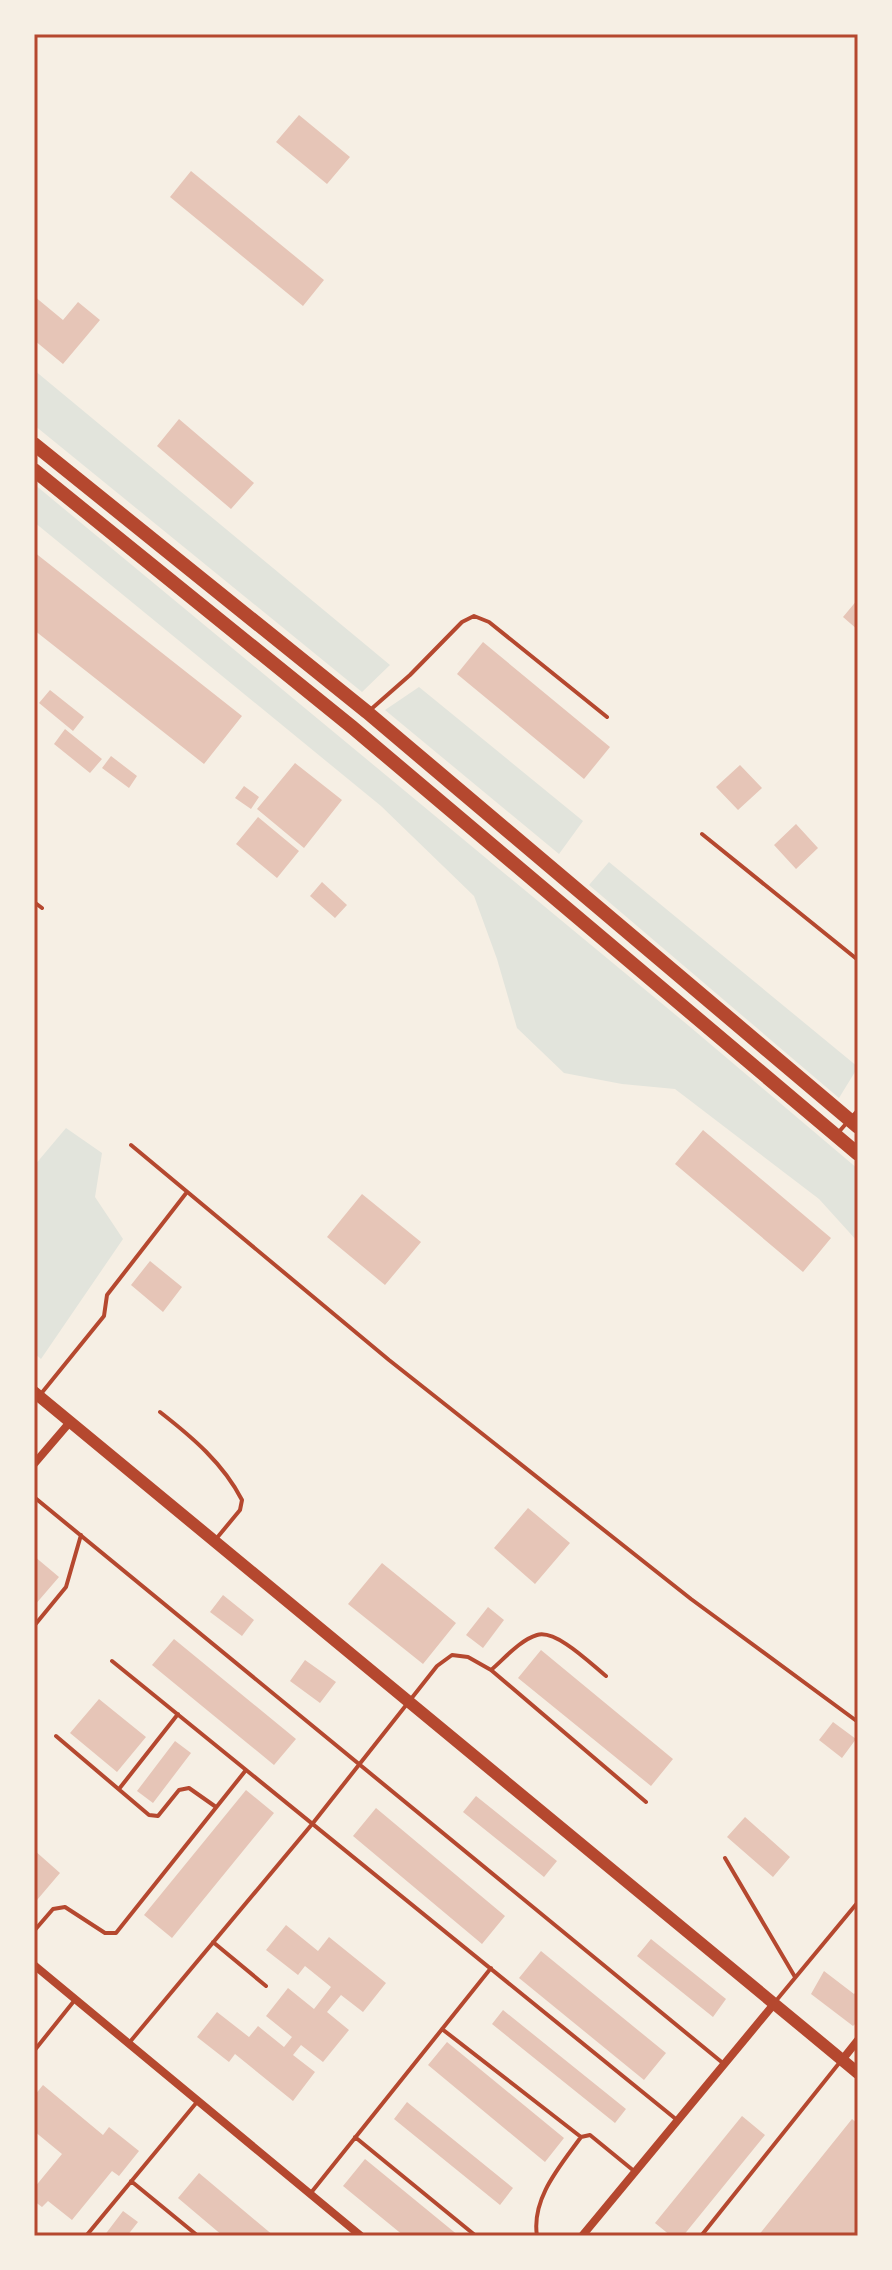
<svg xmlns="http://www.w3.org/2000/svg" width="892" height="2270" font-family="Rubik,sans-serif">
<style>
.green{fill:#e2e4dc}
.building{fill:#e6c5b7}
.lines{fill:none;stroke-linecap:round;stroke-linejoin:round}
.service{stroke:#b5482f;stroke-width:4}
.minor{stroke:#b5482f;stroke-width:8}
.secondary{stroke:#b5482f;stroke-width:12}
.primary{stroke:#b5482f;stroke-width:14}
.neatline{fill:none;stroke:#b5482f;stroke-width:3}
</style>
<rect width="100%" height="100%" fill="#f6efe4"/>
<!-- green -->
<path class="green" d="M34,370L390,665L362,692L34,425Z
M34,484L689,1026L858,1169V1242L819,1199L675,1089L622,1084L564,1073L517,1028L497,959L474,896L381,806L34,522Z
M419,687L583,821L559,854L385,710Z
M609,862L858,1067L839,1098L589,885Z
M66,1128L102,1153L95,1197L123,1239L41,1359L34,1353V1166Z"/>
<!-- building -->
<path class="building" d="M299,115L350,157L327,184L276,142Z
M191,171L324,280L303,306L170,197Z
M34,296L63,320L78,302L100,320L63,364L34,340Z
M179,419L254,483L231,509L157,446Z
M34,552L242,716L204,764L34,630Z
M858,599V630L843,617Z
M483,642L610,747L584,779L457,674Z
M50,690L84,717L73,731L39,703Z
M65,729L102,759L90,773L54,744Z
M111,756L137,776L129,788L102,768Z
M295,763L342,800L304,848L257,809Z
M740,765L762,788L738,810L716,787Z
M244,786L259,797L251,809L235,798Z
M258,817L299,851L277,878L236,844Z
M796,824L818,848L796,869L774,845Z
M322,882L347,905L335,918L310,896Z
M703,1130L831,1238L803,1272L675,1164Z
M362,1194L421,1242L385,1285L327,1237Z
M150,1261L182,1287L163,1312L131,1285Z
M528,1508L570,1543L535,1584L494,1548Z
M34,1556L59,1577L34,1606Z
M382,1563L456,1623L423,1664L348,1604Z
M223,1595L254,1620L242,1636L210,1612Z
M488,1607L504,1620L483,1648L466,1635Z
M174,1639L296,1739L274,1765L152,1665Z
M541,1650L673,1759L651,1786L518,1678Z
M305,1660L336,1682L320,1703L290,1681Z
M99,1699L146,1737L117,1772L70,1733Z
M833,1722L856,1739L842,1758L819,1740Z
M175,1741L191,1753L153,1803L137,1791Z
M246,1790L274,1813L172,1938L144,1915Z
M476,1796L557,1861L544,1877L463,1812Z
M376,1808L505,1916L482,1944L353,1836Z
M745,1817L790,1857L773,1877L727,1837Z
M34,1850L60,1873L37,1900L34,1897Z
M286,1925L318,1951L329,1937L386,1983L363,2012L341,1995L327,2012L349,2030L323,2062L301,2045L293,2055L315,2072L293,2101L235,2054L229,2062L197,2037L217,2012L249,2037L258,2026L284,2047L292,2037L266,2016L288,1988L314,2009L331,1987L305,1966L298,1975L266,1950Z
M651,1939L726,1999L713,2017L637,1956Z
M541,1951L666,2053L644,2080L519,1978Z
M824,1971L854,1994L858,1990V2021L853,2026L811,1994Z
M503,2010L626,2109L615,2123L492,2024Z
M447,2042L564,2138L545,2162L428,2065Z
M43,2085L103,2135L109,2127L139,2151L119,2176L112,2171L72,2220L48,2201L42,2207L34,2201V2188L62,2154L34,2131V2096Z
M407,2102L513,2188L500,2205L394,2119Z
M742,2116L765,2135L683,2236H671L655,2223Z
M852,2119L858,2124V2231L854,2236H758Z
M365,2159L459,2236H404L343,2186Z
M199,2173L274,2236H223L178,2198Z
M123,2211L138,2222L127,2236H104Z"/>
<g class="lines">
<!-- service -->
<path class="service" d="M369,711L410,675L462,622L474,616L489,622L607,717
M702,834L858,960
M34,902L42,908
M837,1134L858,1110
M131,1145L389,1360L691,1599L858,1722
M40,1395L104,1316L107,1295L187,1192
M160,1412C192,1437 223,1463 242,1500L240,1510L216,1539
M34,1497L724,2064
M34,1626L66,1587L81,1535
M112,1661L677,2120
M491,1670L646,1802
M56,1736L149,1815L158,1816L179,1790L189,1788L216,1807
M119,1789L178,1714
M725,1858L795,1977
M34,1931L53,1909L65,1907L105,1933H116L246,1770
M213,1942L266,1986
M775,2002L858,1902
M442,2029L581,2137
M129,2043L313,1823L437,1666L452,1655L468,1657L491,1670C504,1659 520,1640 537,1635C556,1629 591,1664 606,1676
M34,2051L74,2001
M355,2137L476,2236
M131,2181L198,2236
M310,2194L491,1968
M86,2236L197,2102
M537,2236C531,2198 561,2165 581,2137L590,2135L634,2171
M701,2236L840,2062"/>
<!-- minor -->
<path class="minor" d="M34,1464L70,1422
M34,1965L361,2236
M842,2060L858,2040
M582,2236L774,2004"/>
<!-- secondary -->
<path class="secondary" d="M34,1392L858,2073"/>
<!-- primary -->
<path class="primary" d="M34,444L367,712L858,1127
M34,470L352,727L858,1154"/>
</g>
<!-- border -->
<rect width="892" height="2270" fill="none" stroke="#f6efe4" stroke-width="72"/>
<rect x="36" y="36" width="820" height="2198" class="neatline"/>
</svg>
